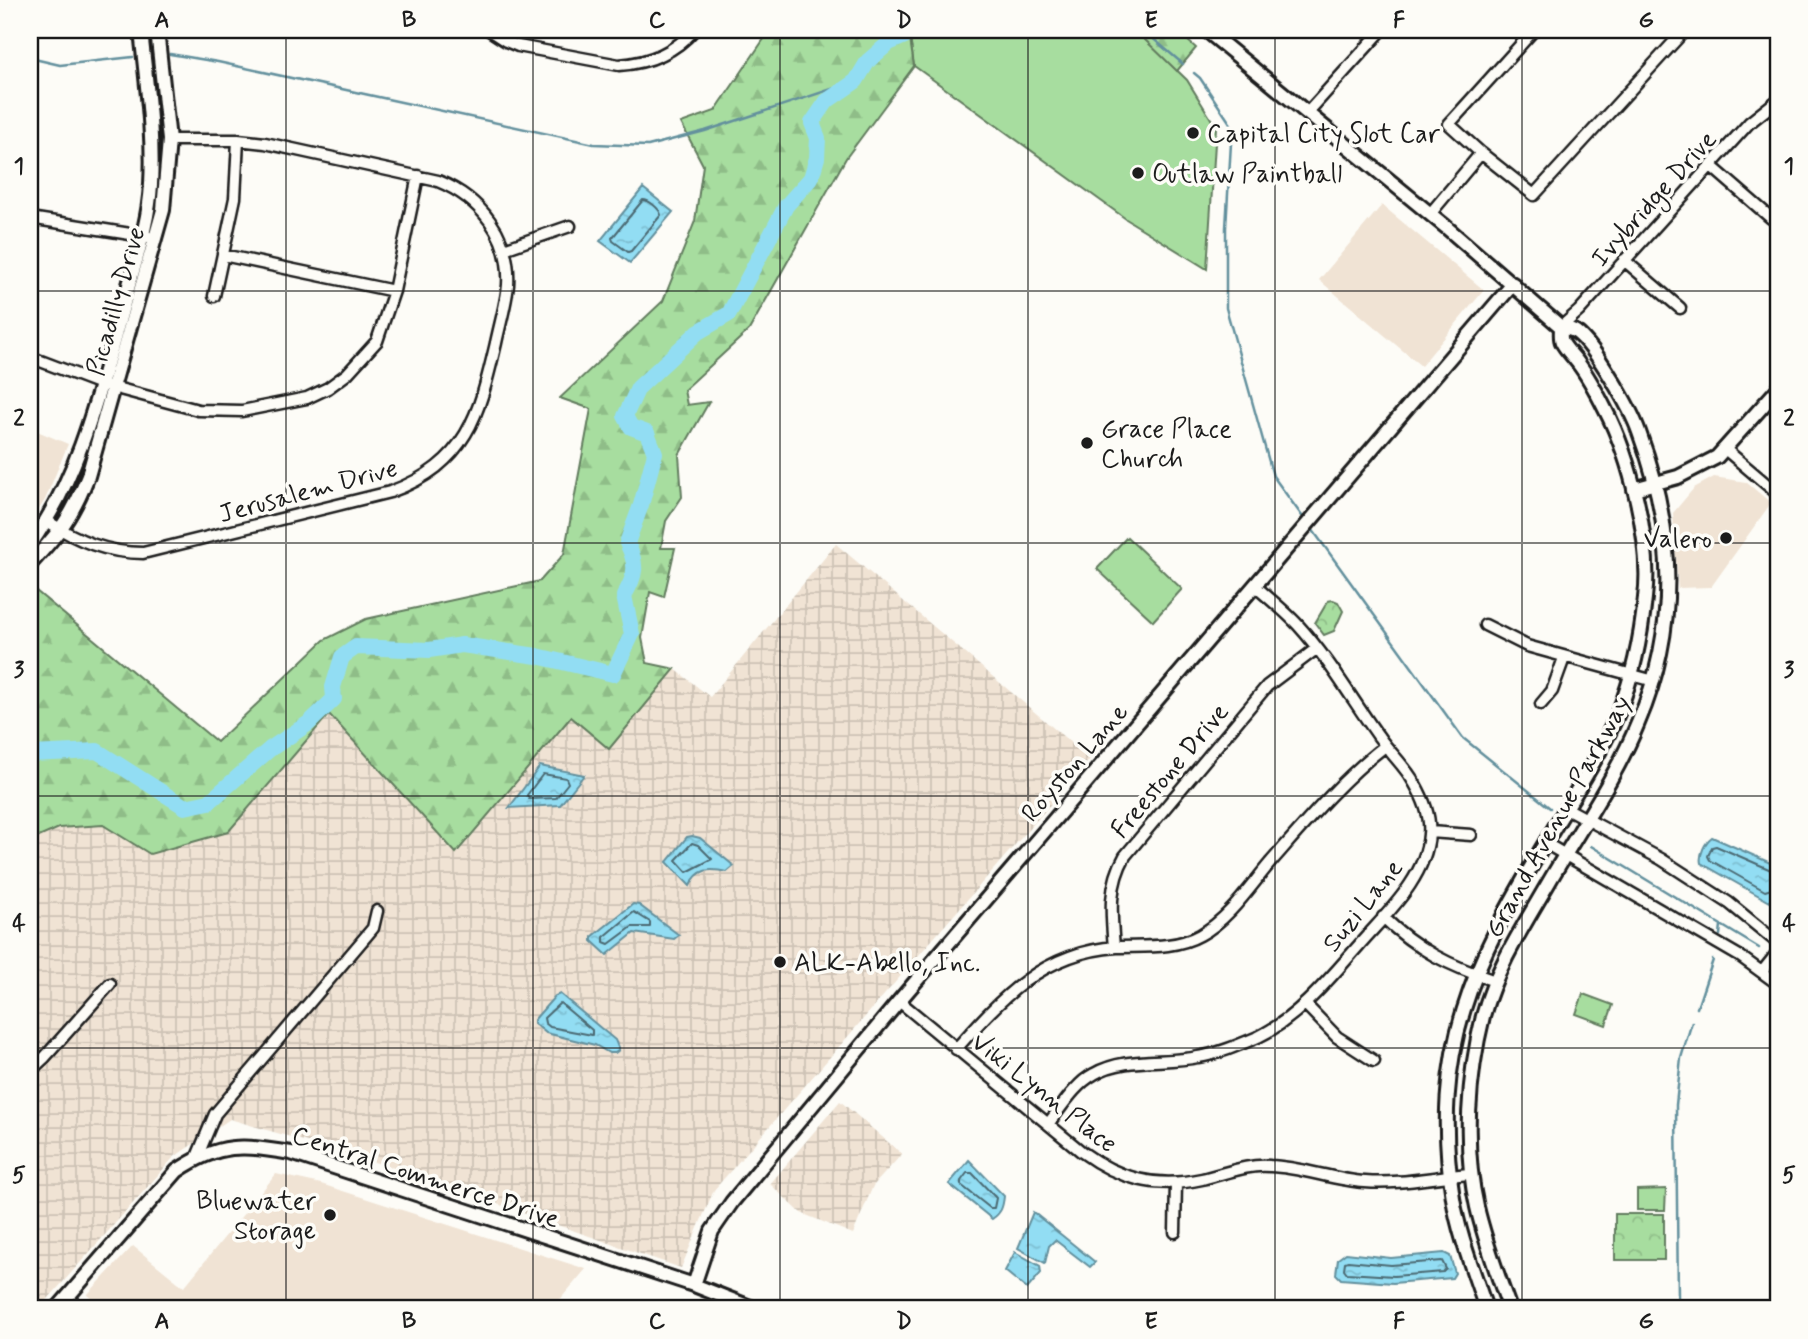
<svg xmlns="http://www.w3.org/2000/svg" width="1808" height="1339" font-family="Mynerve,sans-serif">
<style>
.built{fill:#f0e3d4}
.industrial{fill:url(#industrial-grid)}
.grass{fill:#a7dd9f;stroke:#627c5e;stroke-width:2}
.forest{fill:url(#forest-firs);stroke:#627c5e;stroke-width:2}
.park{fill:url(#park-crowns);stroke:#627c5e;stroke-width:2}
.water{fill:url(#water-ripples);stroke:#63909d;stroke-width:2}
.lines{fill:none;stroke-linecap:round;stroke-linejoin:round}
.shore{stroke:#4b6972;stroke-width:2}
.stream{stroke:#63909d;stroke-width:2.5}
.river{stroke:#92ddf3;stroke-width:16}
.minor-casing{stroke:#1c1c1c;stroke-width:15}
.tertiary-casing{stroke:#1c1c1c;stroke-width:18}
.secondary-casing{stroke:#1c1c1c;stroke-width:18}
.minor{stroke:#fdfcf7;stroke-width:10}
.tertiary{stroke:#fdfcf7;stroke-width:12}
.secondary{stroke:#fdfcf7;stroke-width:12}
.grid{fill:none;stroke:#1c1c1c;stroke-width:2;stroke-opacity:0.55}
.poi-dot{fill:#1c1c1c;stroke:#fdfcf7;stroke-width:2.5}
.labels{text-anchor:middle;stroke-width:7;stroke-linejoin:round;paint-order:stroke}
.poi-label{font-size:26px;fill:#1c1c1c;stroke:#fdfcf7;text-anchor:start}
.street-label{font-size:26px;fill:#1c1c1c;stroke:#fdfcf7}
.neatline{fill:none;stroke:#1c1c1c;stroke-width:2.5}
.grid-label{font-size:23px;text-anchor:middle;font-weight:bold;fill:#1c1c1c}
</style>
<defs>
<pattern id="industrial-grid" width="8" height="8" patternUnits="userSpaceOnUse" patternTransform="scale(1.75)"><rect width="8" height="8" fill="#f0e3d4"/><path d="M0 4h8M4 0v8" fill="none" stroke="#cdc2b5"/></pattern>
<pattern id="forest-firs" width="22" height="20" patternUnits="userSpaceOnUse" patternTransform="scale(1.75)"><rect width="22" height="20" fill="#a7dd9f"/><path d="M5 1l3.5 6h-7zM16 11l3.5 6h-7z" fill="#8fbd88"/></pattern>
<pattern id="park-crowns" width="20" height="18" patternUnits="userSpaceOnUse" patternTransform="scale(1.75)"><rect width="20" height="18" fill="#a7dd9f"/><path d="M2 6a3 3 0 1 1 6 0M12 15a3 3 0 1 1 6 0" fill="none" stroke="#8fbd88"/></pattern>
<pattern id="water-ripples" width="26" height="14" patternUnits="userSpaceOnUse" patternTransform="scale(1.75)"><rect width="26" height="14" fill="#92ddf3"/><path d="M2 4q2-2 4 0t4 0M15 11q2-2 4 0t4 0" fill="none" stroke="#7dbdd0"/></pattern>
</defs>
<rect width="100%" height="100%" fill="#fdfcf7"/>
<filter id="ink" filterUnits="userSpaceOnUse"><feTurbulence type="fractalNoise" baseFrequency=".0143" numOctaves="2"/><feDisplacementMap in="SourceGraphic" scale="14" xChannelSelector="R" yChannelSelector="G"/><feConvolveMatrix kernelMatrix="1 2 1 2 8 2 1 2 1" color-interpolation-filters="sRGB"/></filter>
<g filter="url(#ink)">
<!-- built -->
<path class="built" d="M1382,205L1484,290L1421,366L1319,280Z
M30,428L68,444L45,500L30,523Z
M1714,477L1746,482L1771,503L1711,587L1678,588L1673,513L1694,488Z
M276,1174L321,1184L586,1269L552,1309H104L87,1295L133,1246L184,1287Z"/>
<!-- industrial -->
<path class="industrial" d="M836,544L1090,759L714,1190L681,1268L391,1167L230,1119L174,1157L40,1308L30,1309V841L59,828L103,825L150,854L228,832L329,714L457,853L571,717L609,749L675,669L710,697Z
M840,1101L902,1154L873,1186L853,1234L801,1213L770,1184Z"/>
<!-- grass -->
<path class="grass" d="M917,30H1135L1187,80L1216,127L1207,269L1126,219L914,66L910,38Z
M1127,537L1182,589L1153,621L1097,569Z
M1583,994L1613,1005L1606,1025L1576,1014Z
M1666,1189L1665,1210H1637V1190Z"/>
<!-- forest -->
<path class="forest" d="M780,30H917L910,39L914,66L846,158L749,330L684,390L687,405L709,402L679,455L682,497L666,521L661,548H675L664,597L650,592L642,638L647,663L675,669L609,749L571,717L456,853L329,714L228,832L150,854L103,825L59,828L30,841V586L217,742L324,640L366,619L540,581L564,554L591,409L560,398L663,301L695,221L703,165L681,123L715,111L766,36Z
M1135,30H1176L1196,48L1177,71Z"/>
<!-- park -->
<path class="park" d="M1333,600L1338,602L1343,611L1334,631L1324,635L1315,623L1328,601Z
M1615,1214H1664V1260H1615Z"/>
<!-- water -->
<path class="water" d="M643,188L673,212L630,263L600,241Z
M540,766L584,775L560,805L509,808Z
M692,836L700,838L734,866L727,872C710,868 698,868 690,886L667,862L687,837Z
M1712,837L1775,865L1778,889L1770,902L1701,863C1699,855 1705,842 1712,837Z
M633,904L639,905L679,935L674,939L634,933L607,955L592,941V937Z
M560,994L615,1040L619,1050L615,1053H609L595,1045L546,1033L534,1023V1020L555,996Z
M969,1160L1004,1196C1003,1207 1001,1213 992,1219L949,1184Z
M1033,1212L1095,1262L1090,1267L1055,1240L1049,1246L1045,1263L1018,1248Z
M1015,1252L1040,1266L1041,1273L1027,1289L1005,1271Z
M1346,1253L1391,1258L1444,1253L1450,1256L1455,1273L1452,1278L1393,1283L1341,1279L1336,1274L1338,1259Z"/>
<g class="lines">
<!-- shore -->
<path class="shore" d="M643,200C649,200 660,209 661,215L631,251L628,252L613,241L612,238Z
M543,774L566,778L568,783L556,798L529,799L527,795Z
M692,843L698,845L712,859L687,872L676,860Z
M1778,873L1716,846L1712,847L1708,856L1710,860L1765,891L1778,887
M634,912L650,922V927H632L609,944L604,942V937Z
M560,1003L592,1030V1035L550,1027L545,1023L544,1018Z
M967,1173H972L996,1198L994,1208H990L961,1185V1181Z
M1348,1261L1391,1265L1442,1261L1446,1269L1443,1272L1394,1276L1347,1273L1344,1269L1345,1262Z"/>
<!-- stream -->
<path class="stream" d="M1143,30L1183,64
M170,54L218,62L594,144L648,146L705,131L856,81
M30,58L60,65L133,57
M1194,73L1200,78L1232,126L1226,228V308L1273,476L1302,516
M1312,529L1463,738L1550,808
M1591,846L1759,948
M1720,935L1721,925
M1697,1008L1713,960
M1678,1299L1676,1105L1681,1058L1692,1022"/>
<!-- river -->
<path class="river" d="M30,754L97,751L185,807L209,802L270,749L309,723L334,699L333,687L342,657L356,647L429,650L462,645L537,656L613,674L632,634L624,596C636,575 638,565 627,543L641,505L655,453L647,433L631,427L625,416L638,388L698,332L729,314L786,206L811,178L817,158L818,138L812,123L827,101L856,81L868,61L889,43L905,36L909,30"/>
<!-- minor casing -->
<g class="minor-casing">
<path id="minor" d="M489,30L506,41L518,46L619,65C649,63 674,53 694,30
M1308,112L1382,30
M1481,153L1534,195L1685,30
M1710,165L1771,218
M1430,214L1481,153L1449,124L1534,30
M30,218L149,237
M504,249L570,226
M223,255L394,291
M1624,260L1680,308
M214,296L235,198L238,140
M1561,327L1579,311L1749,123L1778,100
M30,357L101,384L198,410L242,411L307,398L328,388L347,374L377,341L394,291L418,176
M1725,449L1778,494
M47,521C78,541 107,553 143,553L390,492C467,464 479,415 496,343C500,324 506,304 508,285C511,236 480,198 438,181L265,143L238,140H169
M1485,625L1527,646L1654,681
M1541,704L1552,691L1564,658
M1566,808L1661,859L1729,903L1778,943
M1430,832L1471,835
M1545,843L1741,957L1778,984
M1383,917C1417,950 1450,966 1495,981
M1114,947C1111,914 1108,886 1125,856L1267,686L1316,649
M1762,972L1778,952
M899,1001L1082,1152C1119,1179 1156,1189 1202,1179C1225,1174 1246,1164 1270,1166C1302,1167 1333,1180 1365,1182C1400,1185 1436,1176 1471,1174
M1305,1004L1337,1037L1374,1061
M956,1049C1001,998 1043,952 1117,947C1145,946 1175,949 1200,935C1229,919 1249,888 1270,863C1307,821 1341,780 1385,746
M30,1071L45,1057L110,984
M1048,1124C1061,1108 1075,1084 1094,1074C1125,1056 1164,1064 1198,1057C1218,1054 1239,1045 1258,1037C1298,1018 1331,977 1360,944C1387,913 1426,878 1429,834C1431,817 1423,798 1415,784C1406,767 1390,753 1379,737C1353,701 1329,659 1298,625C1285,611 1270,599 1255,586
M197,1157L215,1114L373,928L377,911
M1175,1232L1176,1183"/>
</g>
<!-- tertiary casing -->
<g class="tertiary-casing">
<path id="tertiary" d="M1634,489L1678,477L1717,457L1778,389
M30,545C81,474 100,387 124,303C134,265 149,224 151,184C154,133 146,81 141,30
M30,564C59,533 72,517 88,476L163,210L169,140L157,30
M694,1285L712,1231L732,1202L899,1001L1513,284
M57,1309L177,1171C220,1142 242,1145 291,1153L694,1285L755,1309"/>
</g>
<!-- secondary casing -->
<g class="secondary-casing">
<path id="secondary" d="M1206,30L1446,227L1561,327C1566,328 1573,330 1576,332C1595,346 1631,409 1639,432C1675,529 1679,627 1638,723C1615,779 1579,830 1549,882C1524,925 1496,968 1483,1016C1468,1077 1463,1146 1477,1207C1485,1242 1498,1276 1510,1309
M1486,1309C1474,1272 1459,1236 1453,1198C1430,1052 1473,962 1547,840C1572,798 1600,756 1619,711C1634,674 1641,637 1645,598C1652,543 1630,457 1605,409C1597,393 1589,377 1578,363C1574,357 1566,350 1562,342C1560,338 1561,332 1561,327"/>
</g>
<!-- minor -->
<use href="#minor" class="minor"/>
<!-- tertiary -->
<use href="#tertiary" class="tertiary"/>
<!-- secondary -->
<use href="#secondary" class="secondary"/>
</g>
</g>
<!-- grid -->
<path class="grid" d="M286,30V1309M533,30V1309M780,30V1309M1028,30V1309M1275,30V1309M1522,30V1309M30,291H1778M30,543H1778M30,796H1778M30,1048H1778"/>
<!-- markers -->
<g class="poi-dot">
<circle cx="1193" cy="133" r="7"/>
<circle cx="1138" cy="173" r="7"/>
<circle cx="1087" cy="443" r="7"/>
<circle cx="1726" cy="538" r="7"/>
<circle cx="780" cy="962" r="7"/>
<circle cx="330" cy="1215" r="7"/>
</g>
<g class="labels">
<!-- poi labels -->
<g class="poi-label">
<text x="1207" y="142">Capital City Slot Car</text>
<text x="1152" y="182">Outlaw Paintball</text>
<text x="1101" y="437">Grace Place<tspan x="1101" dy="30">Church</tspan></text>
<text x="1712" y="547" text-anchor="end">Valero</text>
<text x="794" y="971">ALK-Abello, Inc.</text>
<text x="316" y="1209" text-anchor="end">Bluewater<tspan x="316" dy="30">Storage</tspan></text>
</g>
<!-- street labels -->
<g class="street-label">
<text transform="translate(1653 198) rotate(-48)" y="9">Ivybridge Drive</text>
<text transform="translate(115 301) rotate(-74)" y="9">Picadilly Drive</text>
<text transform="translate(308 490) rotate(-15)" y="9">Jerusalem Drive</text>
<text transform="translate(1074 762) rotate(-49)" y="9">Royston Lane</text>
<text transform="translate(1169 770) rotate(-50)" y="9">Freestone Drive</text>
<text transform="translate(1557 816) rotate(-61)" y="9">Grand Avenue Parkway</text>
<text transform="translate(1362 905) rotate(-51)" y="9">Suzi Lane</text>
<text transform="translate(1045 1092) rotate(38)" y="9">Viki Lynn Place</text>
<text transform="translate(426 1176) rotate(18)" y="9">Central Commerce Drive</text>
</g>
</g>
<!-- margin -->
<rect width="1808" height="1339" fill="none" stroke="#fdfcf7" stroke-width="77"/>
<rect x="38" y="38" width="1732" height="1262" class="neatline"/>
<g class="grid-label">
<text x="162" y="27">A</text>
<text x="409" y="27">B</text>
<text x="657" y="27">C</text>
<text x="904" y="27">D</text>
<text x="1151" y="27">E</text>
<text x="1399" y="27">F</text>
<text x="1646" y="27">G</text>
<text x="19" y="173">1</text>
<text x="1789" y="173">1</text>
<text x="19" y="425">2</text>
<text x="1789" y="425">2</text>
<text x="19" y="677">3</text>
<text x="1789" y="677">3</text>
<text x="19" y="930">4</text>
<text x="1789" y="930">4</text>
<text x="19" y="1182">5</text>
<text x="1789" y="1182">5</text>
<text x="162" y="1328">A</text>
<text x="409" y="1328">B</text>
<text x="657" y="1328">C</text>
<text x="904" y="1328">D</text>
<text x="1151" y="1328">E</text>
<text x="1399" y="1328">F</text>
<text x="1646" y="1328">G</text>
</g>
</svg>
